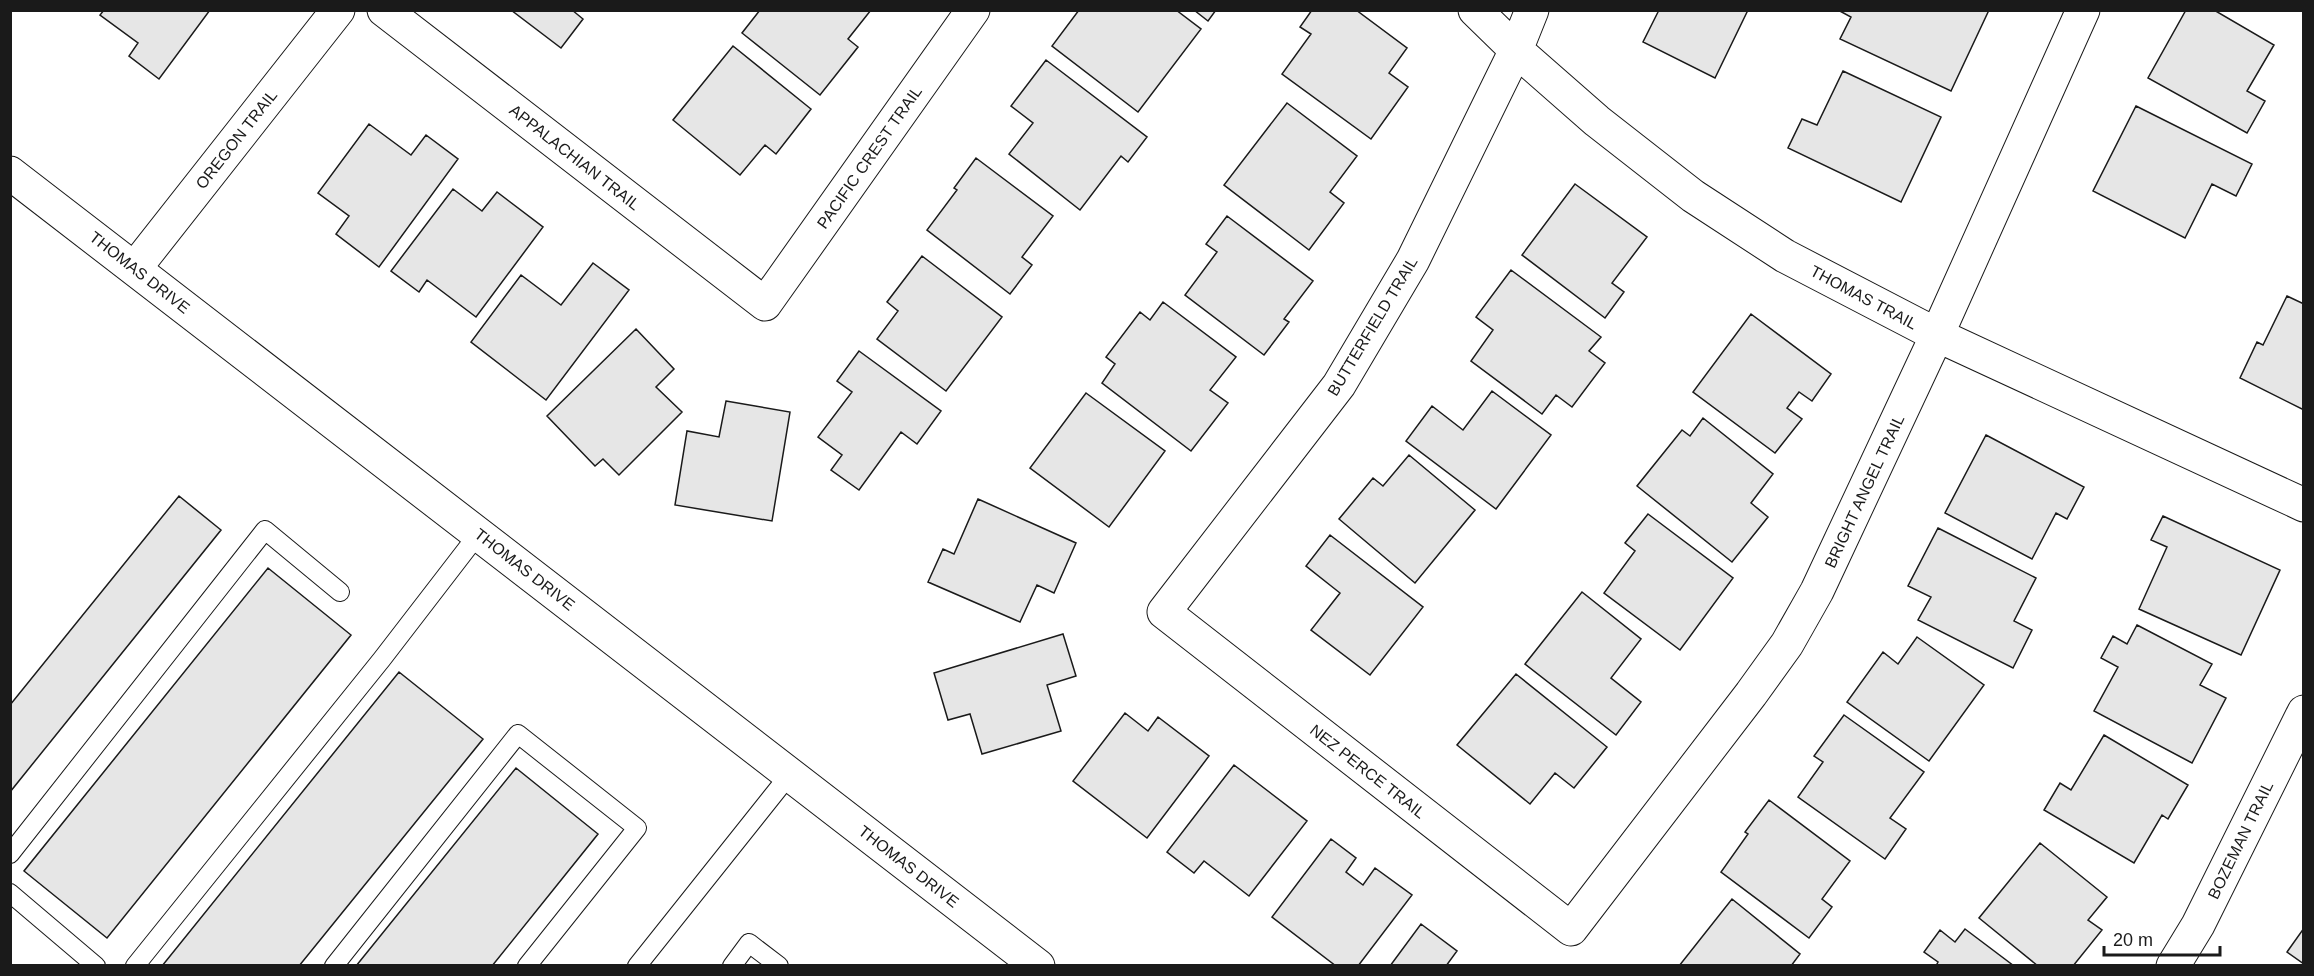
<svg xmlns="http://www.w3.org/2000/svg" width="2314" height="976" font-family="Arial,sans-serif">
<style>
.building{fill:#e6e6e6;stroke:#1a1a1a;stroke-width:1.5}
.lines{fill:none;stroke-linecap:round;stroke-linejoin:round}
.service-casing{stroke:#1a1a1a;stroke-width:20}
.minor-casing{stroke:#1a1a1a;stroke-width:35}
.tertiary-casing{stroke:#1a1a1a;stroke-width:35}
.service{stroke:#fff;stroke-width:18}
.minor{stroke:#fff;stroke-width:33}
.tertiary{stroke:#fff;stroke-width:33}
.labels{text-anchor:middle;stroke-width:4.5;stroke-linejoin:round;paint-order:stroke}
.street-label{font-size:16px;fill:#1a1a1a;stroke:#fff}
</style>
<rect width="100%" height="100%" fill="#fff"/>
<!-- building -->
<path class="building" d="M104,10H210L159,79L129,56L138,43L100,15Z
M511,10H572L583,19L561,48Z
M760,10H871L848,39L858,47L820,95L742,33Z
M1079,10H1176L1201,29L1138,112L1052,46Z
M1194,10H1216L1208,21Z
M1312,10H1356L1407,48L1389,73L1408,87L1371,139L1282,74L1311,34L1300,27Z
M1656,10H1748L1715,78L1643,42L1658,12Z
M1838,10H1989L1951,91L1840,39L1851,17Z
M2186,10H2214L2274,45L2247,91L2265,101L2247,133L2148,78Z
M733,46L811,109L776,154L765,145L740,175L673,120Z
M1046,60L1147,137L1128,162L1121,156L1080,210L1009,154L1033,123L1011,106Z
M1843,71L1941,117L1901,202L1788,148L1802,119L1817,125Z
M1287,103L1357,156L1330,192L1344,203L1309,250L1224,185Z
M2136,106L2252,164L2236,196L2212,184L2185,238L2093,191Z
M369,124L411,155L426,135L458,159L379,267L336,234L349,216L318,193Z
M976,158L1053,216L1022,257L1032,265L1010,294L927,230L957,190L954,188Z
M1575,184L1647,237L1612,283L1624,292L1605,318L1522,255Z
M453,189L482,211L497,192L543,227L476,317L427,280L419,292L391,271Z
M1227,216L1313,281L1284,319L1289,322L1264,355L1185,295L1217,252L1206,244Z
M922,256L1002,317L946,391L877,339L898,311L887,302Z
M593,263L629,290L546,400L471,342L521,275L561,305Z
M1511,270L1601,337L1589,351L1605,363L1572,407L1556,395L1542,414L1471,361L1493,330L1476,317Z
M2287,296L2304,304V410L2240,378L2257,342L2263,345Z
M1163,302L1236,357L1210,390L1228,403L1191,451L1102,383L1115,364L1106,357L1140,312L1150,320Z
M1751,314L1831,374L1812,401L1799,392L1787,408L1802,419L1775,453L1693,392Z
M636,329L674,369L656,387L682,412L619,475L603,459L595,466L547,416Z
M859,351L941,411L917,444L901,432L859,490L831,470L842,455L818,437L852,392L837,381Z
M1492,391L1551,435L1496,509L1406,441L1432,406L1463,430Z
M1086,393L1165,451L1109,527L1030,468Z
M726,401L790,412L772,521L675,505L687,431L719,437Z
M1703,418L1773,474L1751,503L1768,517L1732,562L1637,486L1682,430L1690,436Z
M1986,435L2084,487L2067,519L2056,513L2032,559L1945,513Z
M1409,455L1475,510L1415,583L1339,519L1373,478L1383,486Z
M179,496L221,530L10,792V705Z
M978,499L1076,543L1054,593L1037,585L1020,622L928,582L943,549L954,554Z
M1648,514L1733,578L1680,650L1604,593L1635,551L1625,543Z
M2163,516L2280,570L2241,655L2139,609L2167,547L2151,540Z
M1938,528L2036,578L2014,621L2032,630L2013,668L1918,620L1931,597L1908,586Z
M1330,535L1423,607L1370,675L1311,630L1340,593L1306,566Z
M268,568L351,635L107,938L24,871Z
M1582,592L1641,639L1611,678L1641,702L1616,735L1525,664Z
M2137,625L2212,664L2200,685L2226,698L2192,763L2094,711L2118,667L2101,658L2113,636L2127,644Z
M1063,634L1076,676L1047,685L1061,731L982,754L970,714L948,720L934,673Z
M1917,637L1984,685L1929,761L1847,702L1883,652L1898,664Z
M399,672L483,739L299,966H162Z
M1516,674L1607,747L1574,788L1555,773L1530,804L1457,745Z
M1125,713L1148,731L1158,717L1209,756L1147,838L1073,781Z
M1844,715L1924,772L1890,818L1906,829L1885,859L1798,797L1823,762L1814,756Z
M2104,735L2188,785L2168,819L2162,815L2134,863L2044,810L2060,783L2071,790Z
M1234,765L1307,821L1249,896L1204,861L1194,873L1167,852Z
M516,768L598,834L492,966H356Z
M1769,800L1850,861L1822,899L1832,907L1809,938L1721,872L1748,834L1745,832Z
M1331,839L1356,858L1346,872L1363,885L1375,868L1412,895L1358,966H1336L1272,917Z
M2040,843L2107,897L2088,920L2102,930L2073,966H2038L1979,918Z
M1732,899L1800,954L1791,966H1679Z
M1421,924L1457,951L1446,966H1390Z
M2304,928V964L2287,952Z
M1965,929L2014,966H1936L1938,962L1924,952L1940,930L1955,942Z"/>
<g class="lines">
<!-- service casing -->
<g class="service-casing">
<path id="service" d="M10,854L265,530L340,592
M10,893L96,966
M135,966L382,659L479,533
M334,966L518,734L637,828L527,966
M637,966L790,774
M732,966L749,943L779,966"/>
</g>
<!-- minor casing -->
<g class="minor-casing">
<path id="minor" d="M384,10L765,304L973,10
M1475,10L1516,50L1597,121L1693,196L1785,256L1937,335L2304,505
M1532,10L1516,50L1413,260L1339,385L1164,612L1571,929L1751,694L1787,644L1817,591L1937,335L2083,10
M135,268L338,10
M2173,966L2198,925L2304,712"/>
</g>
<!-- tertiary casing -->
<g class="tertiary-casing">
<path id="tertiary" d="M10,173L1038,966"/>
</g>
<!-- service -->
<use href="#service" class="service"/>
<!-- minor -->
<use href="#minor" class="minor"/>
<!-- tertiary -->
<use href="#tertiary" class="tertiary"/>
</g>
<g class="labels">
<!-- street labels -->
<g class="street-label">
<text transform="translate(236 139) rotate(-52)" y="6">OREGON TRAIL</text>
<text transform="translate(575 157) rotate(38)" y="6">APPALACHIAN TRAIL</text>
<text transform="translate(869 157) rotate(-55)" y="6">PACIFIC CREST TRAIL</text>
<text transform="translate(140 272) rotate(38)" y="6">THOMAS DRIVE</text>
<text transform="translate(1864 297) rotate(28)" y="6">THOMAS TRAIL</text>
<text transform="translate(1372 326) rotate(-59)" y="6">BUTTERFIELD TRAIL</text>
<text transform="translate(1864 491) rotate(-65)" y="6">BRIGHT ANGEL TRAIL</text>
<text transform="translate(525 569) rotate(38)" y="6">THOMAS DRIVE</text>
<text transform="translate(1368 771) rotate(38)" y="6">NEZ PERCE TRAIL</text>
<text transform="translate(2240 840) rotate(-64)" y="6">BOZEMAN TRAIL</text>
<text transform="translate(909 866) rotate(38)" y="6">THOMAS DRIVE</text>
</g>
</g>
<!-- border -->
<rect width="2314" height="976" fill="none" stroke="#1a1a1a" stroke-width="24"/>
<!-- scale -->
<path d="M2104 946v9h116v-9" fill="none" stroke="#1a1a1a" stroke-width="3"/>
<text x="2113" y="946" font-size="18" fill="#1a1a1a" stroke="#ffffff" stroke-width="4.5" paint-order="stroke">20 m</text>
</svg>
